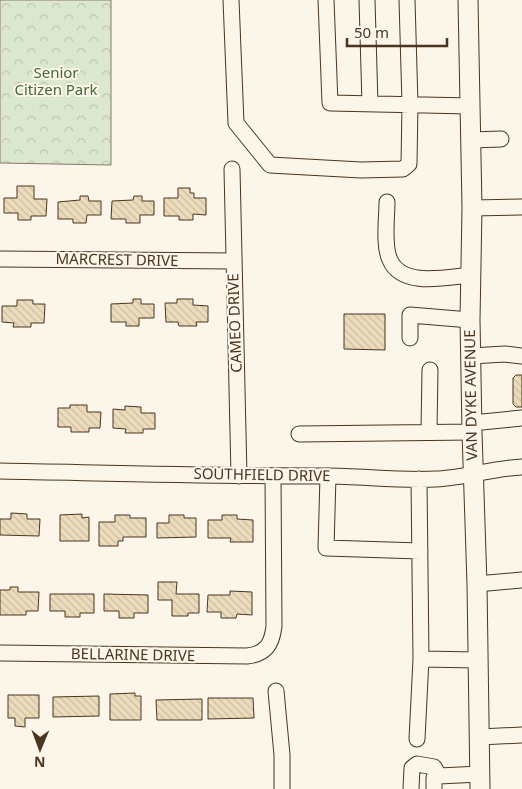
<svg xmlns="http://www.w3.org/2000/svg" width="522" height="789" font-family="'Noto Sans',sans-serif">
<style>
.forest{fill:url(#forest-crowns);stroke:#887966}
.building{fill:url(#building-back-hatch);stroke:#4a3520}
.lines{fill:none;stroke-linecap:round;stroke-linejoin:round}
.minor-casing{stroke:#4a3520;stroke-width:17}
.major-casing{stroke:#4a3520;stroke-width:21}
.minor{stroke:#fbf6e9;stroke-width:15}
.major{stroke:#fbf6e9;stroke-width:19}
.labels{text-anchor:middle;stroke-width:4;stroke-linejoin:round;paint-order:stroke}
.park-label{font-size:15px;fill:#436837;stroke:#fbf6e9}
.street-label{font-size:15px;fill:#4a3520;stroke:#fbf6e9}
</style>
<defs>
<pattern id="forest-crowns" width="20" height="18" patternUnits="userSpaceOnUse" patternTransform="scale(1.25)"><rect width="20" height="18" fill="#dce7d0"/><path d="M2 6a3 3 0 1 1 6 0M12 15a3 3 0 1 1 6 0" fill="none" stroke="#bec7b2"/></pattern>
<pattern id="building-back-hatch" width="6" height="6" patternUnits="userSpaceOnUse" patternTransform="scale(1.25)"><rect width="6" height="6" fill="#ecdcbc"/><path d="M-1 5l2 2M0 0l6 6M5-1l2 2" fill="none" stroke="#ccbda1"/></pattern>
</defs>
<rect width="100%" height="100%" fill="#fbf6e9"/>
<!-- forest -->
<path class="forest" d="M0,0H111V165L0,163Z"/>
<!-- building -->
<path class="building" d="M17,186H34V199H47L46,216H31V220H18V213H4V198H17Z
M178,188H190V193H194V198H206V215L193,214V220H179V216H164V198H178Z
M80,196H88L89,201H101V215H87L86,223H73V219H58V202L80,200Z
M134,196H142V201H154V215H140V223H126V219H111L112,201L133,200Z
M133,299H141V304H154V318H139V326H126V322H111V304L133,303Z
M177,299H193V305L208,306V322H196L197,326H179L178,322H166L165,303H177Z
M17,300H33V304H45L44,323H31V327H13L14,323L2,322V306H17Z
M344,314H385V350L344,349Z
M516,375H522V407H516L513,404V378Z
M70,405H87V412H101L100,428H89V432H71V427H58V408H70Z
M125,406L141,407V413H155V429H143V433H125L126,429L113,428V409L125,410Z
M11,513L27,514V519H40L39,536L0,535V519H11Z
M82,514V518L89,517V541H60V515Z
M115,515H130V518H146V537H123V541H118V546H99V522H115Z
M169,515H184V518H196V537L157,538V523H169Z
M222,515H237V519L253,520V542H230L231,538H208V520H222Z
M158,582H177L176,594H199V613H188V616H172V600H158Z
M10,587H18V592H39L38,611H26V615H0V590H10Z
M230,591L252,592V615L237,614L236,618H221V612H207L208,595H230Z
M50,594H94V613H80V617H65V611H50Z
M104,594L148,595V613H134V618H119V611H104Z
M135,693V696H141V720H110V694Z
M8,695H39V718H25V727L15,726V718H8Z
M99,696V716L53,717V697Z
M208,698H253L254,718L208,719Z
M202,699V720H157L156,700Z"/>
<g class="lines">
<!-- minor casing -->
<g class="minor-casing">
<path id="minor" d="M231,0L236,123L270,165L361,170L403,169L409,164L410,104L407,0
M326,0L330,103L471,106
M367,0L370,104
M471,140L501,139
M232,169L239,476
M387,202C387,218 383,246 390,260C402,288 447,277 471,275
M472,208L522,207
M0,259L233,261
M410,338V315L470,320
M471,356L505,354L522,356
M472,423L522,418
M429,431L430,370
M299,434L472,432
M0,471C109,473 217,476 326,476C362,476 399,481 436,479C465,478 493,468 522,467
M328,476L326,548L420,551
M419,479L421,659L478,660
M477,584L522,580
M0,653L247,656C266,654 272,644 274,626L273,476
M276,691L282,755V789
M479,737L522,735
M417,739L421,659
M411,789L412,768L417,764L434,767L439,776
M434,789V778L439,776L480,774"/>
</g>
<!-- major casing -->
<g class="major-casing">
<path id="major" d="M468,0L472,208L470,320L472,432L477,584L480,789"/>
</g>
<!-- minor -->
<use href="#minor" class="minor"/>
<!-- major -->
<use href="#major" class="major"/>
</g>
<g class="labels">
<!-- park labels -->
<g class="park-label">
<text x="56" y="78">Senior<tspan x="56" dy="17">Citizen Park</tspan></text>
</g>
<!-- street labels -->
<g class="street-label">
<text transform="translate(117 260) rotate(1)" y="5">MARCREST DRIVE</text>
<text transform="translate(235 323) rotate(-92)" y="5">CAMEO DRIVE</text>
<text transform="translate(471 395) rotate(-91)" y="5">VAN DYKE AVENUE</text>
<text transform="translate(262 475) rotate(1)" y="5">SOUTHFIELD DRIVE</text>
<text transform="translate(133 655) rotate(1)" y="5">BELLARINE DRIVE</text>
</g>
</g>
<!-- north arrow -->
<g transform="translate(40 749) rotate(181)" stroke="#fbf6e9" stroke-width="4" paint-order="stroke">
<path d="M0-4L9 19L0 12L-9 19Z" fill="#4a3520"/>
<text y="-8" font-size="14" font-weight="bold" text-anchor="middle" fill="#4a3520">N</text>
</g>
<!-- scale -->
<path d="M347 38v8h100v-8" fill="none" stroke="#4a3520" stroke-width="2.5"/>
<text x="354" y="38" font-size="15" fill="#4a3520" stroke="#fbf6e9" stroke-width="4" paint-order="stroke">50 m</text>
</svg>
